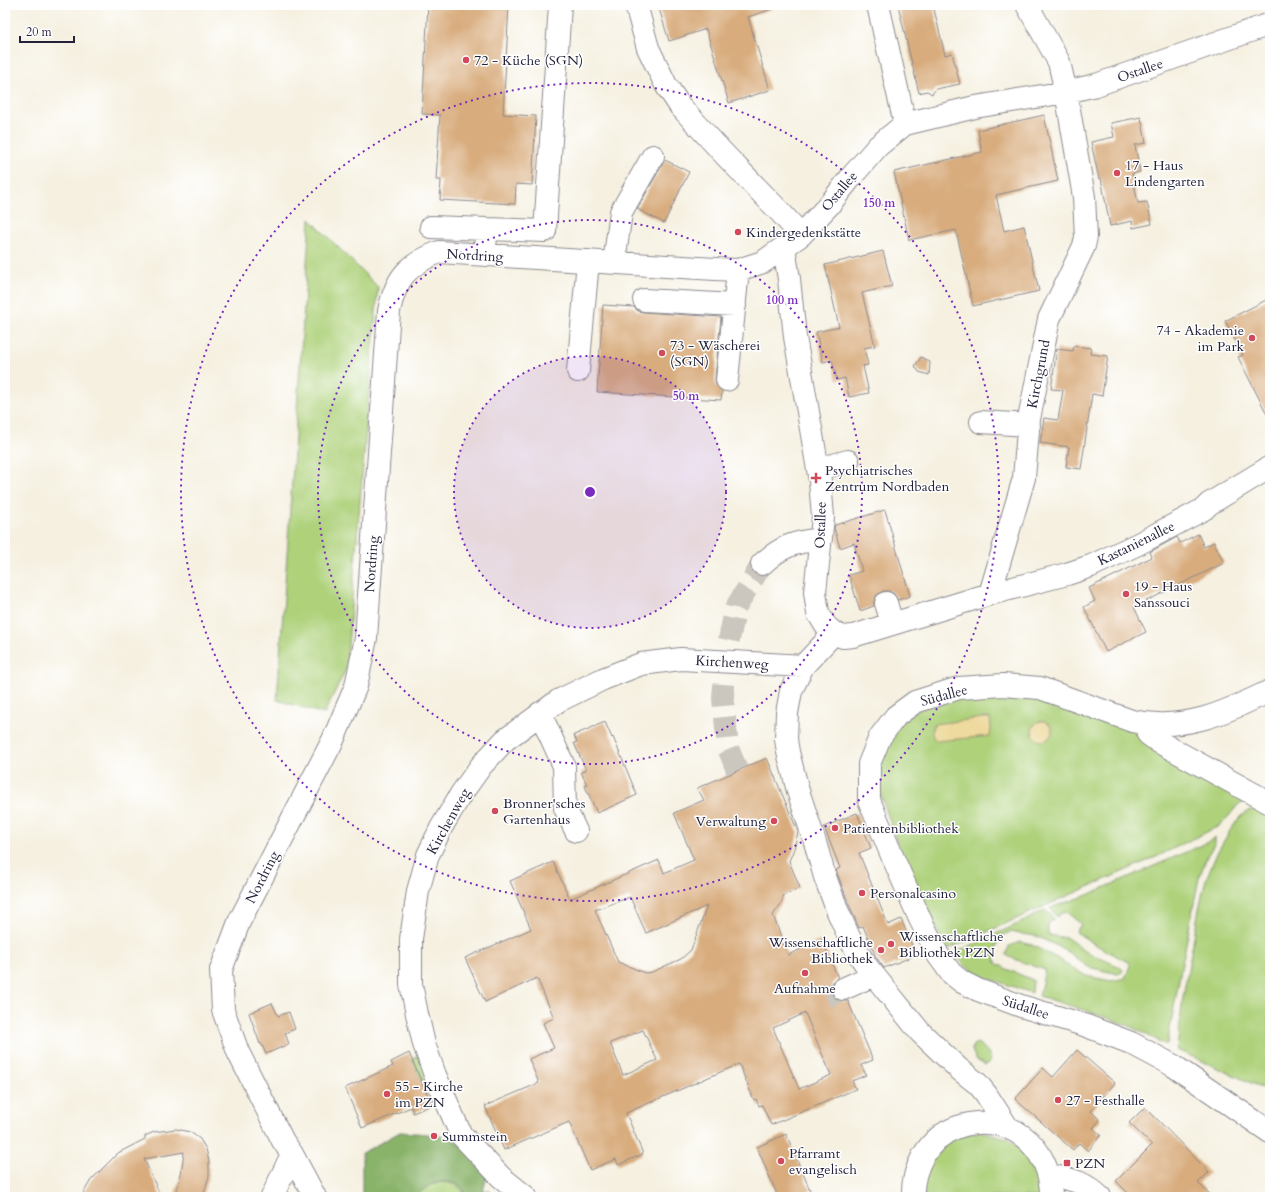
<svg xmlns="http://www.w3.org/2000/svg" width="1275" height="1202" font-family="Cardo,serif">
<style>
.green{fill:#aed17a;stroke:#687a5a}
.forest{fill:#8ab36a;stroke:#566a52}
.sand{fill:#eeda9e;stroke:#887e6c}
.building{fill:#d8ac7d;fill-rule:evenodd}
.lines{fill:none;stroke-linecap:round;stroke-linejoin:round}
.minor-tunnel{stroke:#cbc7bf;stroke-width:22;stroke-dasharray:22 11;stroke-linecap:butt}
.minor-casing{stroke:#8c898e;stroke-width:24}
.minor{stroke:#fff;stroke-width:22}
.ring{fill:none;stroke:#7b2cbf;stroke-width:2;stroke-dasharray:2 4}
.poi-dot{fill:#d1495b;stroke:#fff;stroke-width:1.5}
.labels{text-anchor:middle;stroke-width:3;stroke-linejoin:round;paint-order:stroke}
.poi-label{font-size:14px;fill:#22223b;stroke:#fff;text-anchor:start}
.street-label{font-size:14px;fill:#22223b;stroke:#fff}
.centre{fill:#7b2cbf;stroke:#fff;stroke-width:2}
.ring-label{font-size:12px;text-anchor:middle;font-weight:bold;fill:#7b2cbf;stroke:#fff;stroke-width:3;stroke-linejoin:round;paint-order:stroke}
</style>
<rect width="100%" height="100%" fill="#fff"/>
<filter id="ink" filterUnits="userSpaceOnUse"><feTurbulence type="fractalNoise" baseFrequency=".025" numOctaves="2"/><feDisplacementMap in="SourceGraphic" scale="8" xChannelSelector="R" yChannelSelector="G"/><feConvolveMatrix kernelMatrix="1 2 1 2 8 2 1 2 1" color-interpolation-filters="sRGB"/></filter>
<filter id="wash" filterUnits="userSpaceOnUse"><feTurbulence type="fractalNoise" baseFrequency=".012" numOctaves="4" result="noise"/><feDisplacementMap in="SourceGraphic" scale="16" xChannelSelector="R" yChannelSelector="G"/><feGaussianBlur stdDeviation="0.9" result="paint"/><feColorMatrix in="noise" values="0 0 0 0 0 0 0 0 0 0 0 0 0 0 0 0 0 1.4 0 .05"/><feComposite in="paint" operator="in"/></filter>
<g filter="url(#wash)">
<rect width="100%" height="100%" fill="#f5f0e0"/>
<!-- green -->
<path class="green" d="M310,219L378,287L346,669L324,714L277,700Z
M1037,692L1125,724L1249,799L1237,806L1228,817L1219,826L1156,857L946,950L898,846L881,795H876L880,750L897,721L947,695Z
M1255,807L1270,811V1093L1265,1089L1177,1050L1183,997L1199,909L1206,879L1218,851L1231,829L1241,816Z
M1215,838V843L1207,856L1199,878L1180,974L1167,1045L1125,1024L1087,1011L1039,996L1045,970L1014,959L1006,955L1009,946L1021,942L1032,945L1060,960L1086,976L1111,981L1125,978L1130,966L1128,962L1096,945L1076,932L1081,924L1065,911L1057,917L1050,908L1085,896L1200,846Z
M1044,910L1047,911L1054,919L1048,924V935L1067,938L1087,952L1120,967L1123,970L1122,972L1118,974L1088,967L1064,949L1036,936L1010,932L999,937L995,953L996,963L1009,970L1033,980L1032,993L984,977L964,965L955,953L1026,920Z
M977,1043C984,1047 989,1052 991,1059L989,1063L985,1065L976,1060L972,1050L973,1045Z
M419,1055L437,1096L430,1099L412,1059Z
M980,1131L1008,1138L1030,1157L1036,1170L1040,1184V1197H920L923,1170L952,1138Z
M441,1182C454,1183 461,1185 466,1197H416C422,1188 430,1184 441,1182Z
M483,1191H490L493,1197H469Z"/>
<!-- forest -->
<path class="forest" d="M400,1132C424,1134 449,1133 468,1149C476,1155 482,1166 488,1173L483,1191L469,1197H466C465,1194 464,1190 462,1188C448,1175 425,1184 416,1197H362V1153Z"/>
<!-- sand -->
<path class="sand" d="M983,718H990L991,729L990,736L936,741C931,735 931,731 934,724Z
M1032 731a10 10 0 1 1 20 0a10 10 0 1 1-20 0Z"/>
<g id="blocks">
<!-- building -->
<path class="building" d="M428,5H509L503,114L536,116L532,185L516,184L515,204L440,200L441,180H436L440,115L422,114Z
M658,5H774L775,8L748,17L770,90L729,103L706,29L669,41Z
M898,5H933L945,55L952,53L960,84L936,89L932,94L927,91L919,93Z
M1044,115L1058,181L996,195L1004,231L1024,226L1039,291L973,306L956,230L909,240L894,172L982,152L978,130Z
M1141,117L1146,143L1135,145L1140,172L1132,174L1138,203L1147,202L1152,224L1133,228L1132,221L1110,226L1101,178L1099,179L1091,142L1114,137L1111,123Z
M665,160L689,172L664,223L637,209Z
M883,251L892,286L862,293L875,346L864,348L868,365L863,366L869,393L849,397L845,378L837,380L832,360L823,362L816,332L839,327L825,265Z
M1270,298V420L1238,357L1243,355L1225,321Z
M603,305L634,307L638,311L643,312L721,317L715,379L716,385L722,391L721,400L597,392Z
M1074,346L1091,348L1090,354L1108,356L1102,396L1092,394L1081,469L1066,467L1069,447L1040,443L1044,418L1058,420L1063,390L1051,389L1057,349L1073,351Z
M921,357L930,362L929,375L919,372L915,366Z
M885,510L910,596L898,600L894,594L889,591H883L877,595L874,601V606L860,611L849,575L862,571L854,543L840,548L834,528L835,525Z
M1198,534L1204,547L1214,542L1224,563L1134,607L1146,632L1106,652L1084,607L1095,601L1089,588L1152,557L1150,552L1177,537L1180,543Z
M605,722L612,738L613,737L637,795L597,813L585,786L587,785L581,772L586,770L574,743L577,742L574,735Z
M767,758L798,832L794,849L789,861L800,888L784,895L781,904L773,915L788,955L822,940L838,978L833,982L831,988V994L836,999L842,1001H848L873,1060L861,1065L866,1075L852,1081L856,1089L771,1125L762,1105L759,1106L756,1099L754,1100L739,1064L626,1113L643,1154L618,1165L616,1159L590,1170L569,1122L504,1150L485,1106L539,1083L529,1059L554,1048L543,1023L554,1018L537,978L485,1002L465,958L531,929L510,881L553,862L570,899L659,860L664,873L694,860L674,813L704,800L697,788ZM630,897L646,933L707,906L691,950L681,959L652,972L645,973L618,962L595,910ZM805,1013L831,1075L799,1089L773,1028ZM643,1030L657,1060L623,1075L610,1043Z
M857,813L871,848L859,853L888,925L901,919L916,955L884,968L876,957L863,926L859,928L850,907L836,870L840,868L824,827Z
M272,1003L278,1016L289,1012L295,1029L285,1033L289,1044L266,1054L261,1043L260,1044L249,1013Z
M1077,1050L1115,1083L1091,1111L1100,1120L1093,1128L1101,1135L1088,1151L1079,1143L1073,1150L1015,1099L1043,1068L1053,1077Z
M409,1053L432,1105L413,1113L411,1107L362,1128L345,1088L393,1066L391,1062Z
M1145,1107L1209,1172L1198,1183L1213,1197H1132L1116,1181L1152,1145L1129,1123Z
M176,1129L190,1132L200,1139L206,1149L209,1161V1176L203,1197H174L181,1174L184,1152L144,1159L161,1197H81L91,1180L118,1153L145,1139V1136L154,1132Z
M786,1134L813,1197H778L757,1147Z"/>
</g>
</g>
<g filter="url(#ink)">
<use href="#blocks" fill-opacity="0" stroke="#8c898e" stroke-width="1"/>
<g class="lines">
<!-- minor-tunnel -->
<path class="minor-tunnel" d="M737,770L728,748L723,698L727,649L736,607L762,564
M826,997L843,989"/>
<!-- minor casing -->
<g class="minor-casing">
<path id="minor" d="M636,5L648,48L666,85L680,106L724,154L781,213L801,235
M878,5L905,124
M431,227L487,229
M784,248L789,279L795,337L820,481L823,517L815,592L818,613L826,626L834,633L843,637L853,636L990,594L1067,574L1091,566L1138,544L1204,509L1209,504L1270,467
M484,255L487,229L545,231L560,5
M614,263L621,212L653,156
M644,300L735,305
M578,371L588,261
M727,380L738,270
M981,422L1029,425
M818,469L848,461
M762,564C782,546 794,542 821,539
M990,594L1024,478L1029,419L1049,319L1084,246L1086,237L1084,197L1066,92L1059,62L1027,5
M886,603L892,623
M834,633L803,666L791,691L787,713L786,739L788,752L798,791L814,839L825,877L838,912L849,937L856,950L868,968L920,1032L959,1069L978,1084L986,1094L1008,1128
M1270,691C1224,713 1184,732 1132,721L1040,688L1003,685L959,688L915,702L896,716L880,737L869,764V800L890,851L920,919L938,955L951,973L962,982L978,990L1021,1006L1084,1025L1131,1043L1174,1066L1270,1132
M540,713L564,766L565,808L576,831
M1146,724L1148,734L1159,742L1270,803
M843,989L874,975
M1049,1175C1072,1180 1082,1180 1100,1197
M272,1197L292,1154
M315,1197L292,1154L283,1141L238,1052L223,1010L221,970L239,922L333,740L356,686L366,638L389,311C396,278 407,265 439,252L715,269L738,270L763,262L801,235L829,205L852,176L878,146L905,124L975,107L1066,92L1096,85L1270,24
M526,1197L501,1177L461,1135L435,1075L424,1044L417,1014L411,984V939L418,891L428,855L441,828L461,794L481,766L505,740L558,701L603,679L641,664L681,659L803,666
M913,1197C912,1182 916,1169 923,1156C931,1143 943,1132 958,1127C1007,1110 1052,1146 1051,1197"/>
</g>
<!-- minor -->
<use href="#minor" class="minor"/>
</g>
</g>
<!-- distance rings -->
<circle cx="590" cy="492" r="136" fill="#7b2cbf" fill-opacity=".12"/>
<g class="ring">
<circle cx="590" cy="492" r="136"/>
<circle cx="590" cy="492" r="272"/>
<circle cx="590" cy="492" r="409"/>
</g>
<!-- markers -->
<g class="poi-dot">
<circle cx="466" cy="60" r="4"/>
<circle cx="1117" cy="173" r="4"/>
<circle cx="738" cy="232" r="4"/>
<circle cx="1252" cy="338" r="4"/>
<circle cx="662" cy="353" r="4"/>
<path d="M814 472h4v4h4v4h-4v4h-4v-4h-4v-4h4z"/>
<circle cx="1126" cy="594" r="4"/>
<circle cx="495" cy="811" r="4"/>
<circle cx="774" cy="821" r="4"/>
<circle cx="835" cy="828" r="4"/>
<circle cx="862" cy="893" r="4"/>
<circle cx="891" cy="944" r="4"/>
<circle cx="881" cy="950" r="4"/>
<circle cx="805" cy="973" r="4"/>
<circle cx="387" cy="1094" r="4"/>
<circle cx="1058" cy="1100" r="4"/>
<circle cx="434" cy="1136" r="4"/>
<circle cx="781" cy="1161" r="4"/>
<rect x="1063" y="1159" width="8" height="8" rx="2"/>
</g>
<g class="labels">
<!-- poi labels -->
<g class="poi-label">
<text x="474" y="65">72 - Küche (SGN)</text>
<text x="1125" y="170">17 - Haus<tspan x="1125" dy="16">Lindengarten</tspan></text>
<text x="746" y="237">Kindergedenkstätte</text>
<text x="1244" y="335" text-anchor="end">74 - Akademie<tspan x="1244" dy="16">im Park</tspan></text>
<text x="670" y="350">73 - Wäscherei<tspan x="670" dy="16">(SGN)</tspan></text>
<text x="825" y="475">Psychiatrisches<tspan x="825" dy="16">Zentrum Nordbaden</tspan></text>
<text x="1134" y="591">19 - Haus<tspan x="1134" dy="16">Sanssouci</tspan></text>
<text x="503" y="808">Bronner'sches<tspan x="503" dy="16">Gartenhaus</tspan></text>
<text x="766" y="826" text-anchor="end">Verwaltung</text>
<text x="843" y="833">Patientenbibliothek</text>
<text x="870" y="898">Personalcasino</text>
<text x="899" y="941">Wissenschaftliche<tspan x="899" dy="16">Bibliothek PZN</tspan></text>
<text x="873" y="947" text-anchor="end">Wissenschaftliche<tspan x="873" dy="16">Bibliothek</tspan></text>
<text x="805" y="993" text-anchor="middle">Aufnahme</text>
<text x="395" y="1091">55 - Kirche<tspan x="395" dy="16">im PZN</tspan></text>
<text x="1066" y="1105">27 - Festhalle</text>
<text x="442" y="1141">Summstein</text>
<text x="789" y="1158">Pfarramt<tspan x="789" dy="16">evangelisch</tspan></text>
<text x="1075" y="1168">PZN</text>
</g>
<!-- street labels -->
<g class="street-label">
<text transform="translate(1140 70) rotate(-19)" y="5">Ostallee</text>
<text transform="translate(839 191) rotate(-50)" y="5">Ostallee</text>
<text transform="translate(475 255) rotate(3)" y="5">Nordring</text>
<text transform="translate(1038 374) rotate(-79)" y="5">Kirchgrund</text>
<text transform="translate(820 525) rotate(-88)" y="5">Ostallee</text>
<text transform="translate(1136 543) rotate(-26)" y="5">Kastanienallee</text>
<text transform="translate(371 564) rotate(-86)" y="5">Nordring</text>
<text transform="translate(732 662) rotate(3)" y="5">Kirchenweg</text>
<text transform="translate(944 695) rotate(-15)" y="5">Südallee</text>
<text transform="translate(448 821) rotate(-61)" y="5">Kirchenweg</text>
<text transform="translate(262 877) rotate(-63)" y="5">Nordring</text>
<text transform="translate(1026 1007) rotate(18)" y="5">Südallee</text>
</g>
</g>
<circle cx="590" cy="492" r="6" class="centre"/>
<g class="ring-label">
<text x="879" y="207">150 m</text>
<text x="782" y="304">100 m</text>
<text x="686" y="400">50 m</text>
</g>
<!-- margin -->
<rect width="1275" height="1202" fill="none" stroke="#fff" stroke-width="20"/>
<!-- scale -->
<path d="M20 36v6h54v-6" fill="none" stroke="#22223b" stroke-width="2"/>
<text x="26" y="36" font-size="12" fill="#22223b" stroke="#ffffff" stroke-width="3" paint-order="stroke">20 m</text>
</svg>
